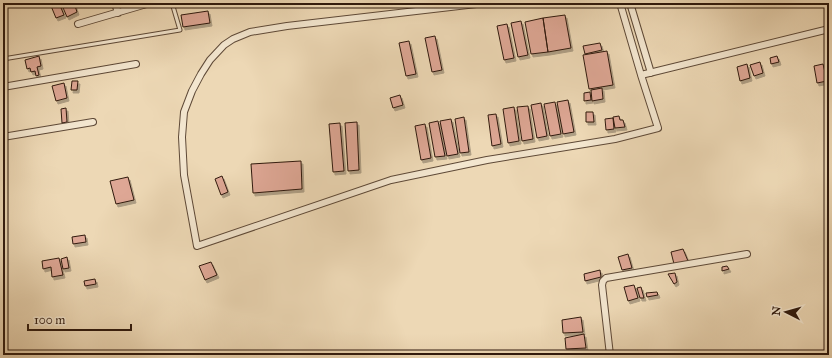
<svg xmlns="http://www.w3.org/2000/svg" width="832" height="358" font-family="'IM FELL Great Primer',serif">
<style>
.building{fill:#dea795;stroke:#2f190d;filter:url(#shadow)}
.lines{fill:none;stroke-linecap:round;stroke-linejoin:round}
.lane-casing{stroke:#5e4937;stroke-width:5}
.street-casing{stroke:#5e4937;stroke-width:8}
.lane{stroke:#f3e6cf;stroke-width:3}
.street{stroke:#f3e6cf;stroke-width:6}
</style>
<defs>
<filter id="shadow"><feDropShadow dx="2" dy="3" stdDeviation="0" flood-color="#0004"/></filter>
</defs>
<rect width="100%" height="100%" fill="#edd8b5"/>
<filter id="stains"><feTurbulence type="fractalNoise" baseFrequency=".005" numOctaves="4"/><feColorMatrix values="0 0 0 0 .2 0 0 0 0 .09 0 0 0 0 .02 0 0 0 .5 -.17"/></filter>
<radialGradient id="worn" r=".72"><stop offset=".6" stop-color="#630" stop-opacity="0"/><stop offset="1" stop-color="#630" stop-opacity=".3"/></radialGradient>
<!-- building -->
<path class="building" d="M59,3L64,15L56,18L51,6Z
M61,3H74L77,12L67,17Z
M208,11L210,23L183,27L181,15Z
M565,15L571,48L548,52L543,18Z
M543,18L548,52L531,54L525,22Z
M521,21L528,55L518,57L511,23Z
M507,24L514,58L504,60L497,26Z
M435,36L442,70L432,72L425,38Z
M409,41L416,74L406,76L399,43Z
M600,43L602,50L585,54L583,46Z
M607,51L613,85L589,89L583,55Z
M39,56L41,66L37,67L39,75L36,76L35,71L31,72L30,68L27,69L25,60Z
M777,56L779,62L771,64L770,58Z
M760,62L763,73L754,76L750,65Z
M747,64L750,78L740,81L737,67Z
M823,64L827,81L817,83L814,66Z
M72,81H78L77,90H71Z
M64,83L67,98L56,101L52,86Z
M602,88L603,99L592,101L591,90Z
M590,92L591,100L584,101V93Z
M400,95L403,105L393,108L390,98Z
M568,100L574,132L563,134L557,102Z
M555,102L561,134L550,136L544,104Z
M541,103L547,136L537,138L531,105Z
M528,106L533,139L522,141L517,107Z
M514,107L519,141L508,143L503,109Z
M66,108L67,122L62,123L61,109Z
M586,112H593L594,122H586Z
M496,114L501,144L492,146L488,115Z
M619,116L620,120H623L625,127L615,128L613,117Z
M464,117L469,152L460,153L455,119Z
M613,118L614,129L606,130L605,119Z
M451,119L458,154L447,156L440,121Z
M438,121L445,156L435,157L429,123Z
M357,122L359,170L348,171L345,123Z
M340,123L344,171L333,172L329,124Z
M425,124L431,158L421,160L415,126Z
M301,161L302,189L253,193L251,164Z
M222,176L228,192L221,195L215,179Z
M128,177L134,200L116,204L110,181Z
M85,235L86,242L73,244L72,237Z
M683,249L688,261L674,264L671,252Z
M628,254L632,268L622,270L618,257Z
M67,257L69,268L63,269L61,259Z
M59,258L63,275L52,277L51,267L43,269L42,261Z
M211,262L217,275L205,280L199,266Z
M727,266L729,269L722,271V267Z
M600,270L601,277L585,281L584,274Z
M675,273L677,282L674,284L668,274Z
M95,279L96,284L85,286L84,281Z
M634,285L638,298L628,301L624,287Z
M641,287L644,298H640L637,288Z
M657,292L658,295L647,297L646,293Z
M581,317L583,332L563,333L562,320Z
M584,334L586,348L566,349L565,338Z"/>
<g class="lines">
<!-- lane casing -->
<g class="lane-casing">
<path id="lane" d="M3,59L180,30L172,3"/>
</g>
<!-- street casing -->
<g class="street-casing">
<path id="street" d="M115,3L118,13
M485,3L287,26L250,32L233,39L224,45L210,60L201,74L192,91L184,112L182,137L184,175L197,246L391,180L487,160L615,139L658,128L641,75L620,3
M630,3L651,73
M78,24L150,3
M641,75L829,29
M3,87L136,64
M3,137L93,122
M610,355L602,285L603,281L606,278L747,254"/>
</g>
<!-- lane -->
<use href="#lane" class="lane"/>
<!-- street -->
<use href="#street" class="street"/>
</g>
<!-- margin -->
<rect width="832" height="358" fill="none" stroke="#edd8b5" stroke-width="16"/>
<rect x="4" y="4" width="824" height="350" fill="none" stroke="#2f190d" stroke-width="2"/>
<rect x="8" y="8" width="816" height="342" fill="none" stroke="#2f190d"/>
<!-- north arrow -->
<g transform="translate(786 312) rotate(276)" stroke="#f3e6cf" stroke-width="3" paint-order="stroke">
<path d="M0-3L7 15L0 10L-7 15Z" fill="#2f190d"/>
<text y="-6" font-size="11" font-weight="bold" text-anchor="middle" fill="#2f190d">N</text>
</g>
<!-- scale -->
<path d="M28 324v6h103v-6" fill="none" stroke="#2f190d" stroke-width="2"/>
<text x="34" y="324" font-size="12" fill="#2f190d" stroke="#f3e6cf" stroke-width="3" paint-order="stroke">100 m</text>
<rect width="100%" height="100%" filter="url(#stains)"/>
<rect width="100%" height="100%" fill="url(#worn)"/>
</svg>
